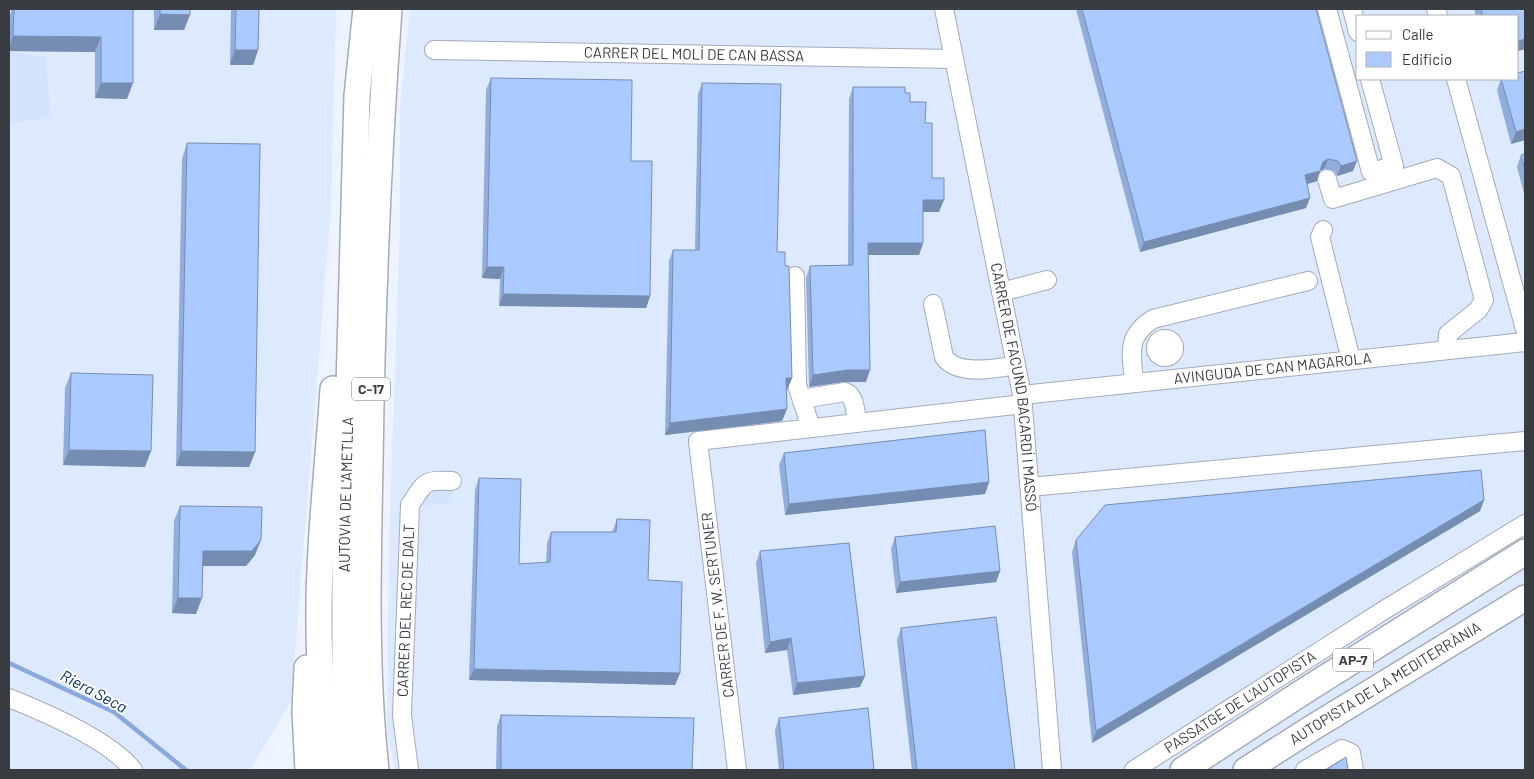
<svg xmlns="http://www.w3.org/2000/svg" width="1534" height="779" font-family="Barlow,sans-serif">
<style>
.built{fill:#dde9fe;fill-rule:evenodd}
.green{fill:#d4e4fe}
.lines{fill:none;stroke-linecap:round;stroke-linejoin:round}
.stream{stroke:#89a8db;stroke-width:4.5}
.minor-casing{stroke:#a4abb9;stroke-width:20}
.highway-casing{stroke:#a4abb9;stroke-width:28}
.minor{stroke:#fff;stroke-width:18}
.highway{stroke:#fff;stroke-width:25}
.wall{fill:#91addb}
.shaded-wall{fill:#768db2}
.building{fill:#a9c9ff;stroke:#768db2}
.labels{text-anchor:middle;stroke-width:4;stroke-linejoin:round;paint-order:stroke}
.shield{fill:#fff;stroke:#74777b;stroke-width:1}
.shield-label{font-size:14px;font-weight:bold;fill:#393d42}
.street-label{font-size:15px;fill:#393d42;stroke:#fff}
.water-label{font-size:16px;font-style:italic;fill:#092c68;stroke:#fff}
</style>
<rect width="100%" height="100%" fill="#edf4ff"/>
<!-- built -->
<path class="built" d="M9,9H336L331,206L291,702L250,770H9Z
M410,9H1525V770H395L387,730L389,543L400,224V105ZM1358,16H1518V79H1358Z"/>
<!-- green -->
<path class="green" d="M9,52L46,57L51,118L9,123Z
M438,490H452L451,504L423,505L425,498Z"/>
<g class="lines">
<!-- stream -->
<path class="stream" d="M9,663L114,712L186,770"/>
<!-- minor casing -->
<g class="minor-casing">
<g id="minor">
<path id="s1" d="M944,9L1022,395L1052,770"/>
<path d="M1327,9L1371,172L1394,166L1370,79"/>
<path d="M1352,9L1358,32"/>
<path d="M1436,9L1438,16"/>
<path id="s2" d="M434,50L954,59"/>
<path d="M1456,79L1525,329"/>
<path d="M1327,179L1333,199L1437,168L1451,176L1484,300L1478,310L1448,334L1447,350"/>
<path d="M1323,230L1320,237L1351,360"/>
<path d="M795,276L797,385L811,428"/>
<path d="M1001,292L1047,280"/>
<path d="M933,304L944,357C957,376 996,369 1016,365"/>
<circle cx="1165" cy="348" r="9"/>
<path d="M1134,383C1132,354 1125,337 1153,319L1308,281"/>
<path id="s3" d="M1022,395L1525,342"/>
<path d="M802,399L845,392C856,396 855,412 857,423"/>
<path d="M1030,487L1525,441"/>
<path d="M9,698C44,712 110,740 133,770"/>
<path id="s4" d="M409,770L402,715L410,505C426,481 423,480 452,481"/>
<path d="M737,770L698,441L1023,404"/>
<path id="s5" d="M1134,770L1381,612L1525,524"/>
<path d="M1305,770L1342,749L1351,753L1354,770"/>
</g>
</g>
<!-- highway casing -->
<g class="highway-casing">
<g id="highway">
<path d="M307,668L305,711L308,770"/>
<path d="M330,770C325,723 319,675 319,627C318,547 328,468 333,389"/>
<path id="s6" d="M354,770L348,725L345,664V533L357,96L366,9"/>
<path d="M376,770C365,668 368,567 370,464C372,312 378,160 389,9"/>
<path d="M1183,770L1306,690L1525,552"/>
<path id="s7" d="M1246,770L1312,728L1525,598"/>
</g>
</g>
<!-- minor -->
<use href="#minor" class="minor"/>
<!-- highway -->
<use href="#highway" class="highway"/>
</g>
<!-- wall -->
<path class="wall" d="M12,9H133L127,99L95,98V52L9,51V18Z
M154,9H190L184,30H154Z
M231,9H259L258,50L253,65H230Z
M1076,9H1316L1353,171L1337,176L1334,171L1324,169L1320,171L1317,181L1307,184L1306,208L1140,252Z
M1474,9H1525V49L1518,51V16H1476Z
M1525,71V140L1511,144L1497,90L1501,79H1518Z
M491,78L631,161L650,296L646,308L499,306L500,279L482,278L486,90Z
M702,83L777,252L785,266L792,378L787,390H786L787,409L782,421L665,435L669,261L673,250H695L698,94Z
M853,87L905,93L910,102L925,123L932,178L939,212H923V243L919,255H868L866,382H843L809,387L806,278L810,266L848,265L849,99Z
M187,143L255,452L249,467L176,466L182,159Z
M1525,154V197L1517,167L1521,155Z
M71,373L145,467L63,465L65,388Z
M784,453L989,482L985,494L785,515L779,465Z
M479,478L519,564L546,563L547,543L551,532H612L617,519L648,580L680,673L675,685L469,680L475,490Z
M1484,500L1480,511L1092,743L1072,552L1076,540Z
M180,506L255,555L246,566H202L196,614L172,613L174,521Z
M895,537L1000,571L996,582L896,593L891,549Z
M760,551L860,687L793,695L787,650L765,653L756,563Z
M901,628L1015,770H912L897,640Z
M501,715L692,770H496L497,726Z
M779,718L874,770H779L775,730Z"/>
<!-- shaded-wall -->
<path class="shaded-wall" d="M160,14L190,15L184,30H154Z
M13,36L101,37L95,52L9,51V48Z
M1525,39V49L1518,51V41Z
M235,50H258L253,65H230Z
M101,83H133L127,99L95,98Z
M1525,129V140L1511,144L1516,132Z
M1328,159L1324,169L1320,171L1317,181L1301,186L1305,175Z
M1357,161L1353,171L1337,176L1341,166Z
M1310,198L1306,208L1140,252L1144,242Z
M923,200H944L939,212H919Z
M868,243H923L919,255H864Z
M487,267H504L500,279L482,278Z
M503,294L650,296L646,308L499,306Z
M848,370H870L866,382H843L809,387L813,375Z
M786,378H792L787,390H782Z
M787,409L782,421L665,435L670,423Z
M69,450L151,451L145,467L63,465Z
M181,451L255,452L249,467L176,466Z
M989,482L985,494L785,515L789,504Z
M1484,500L1480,511L1092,743L1096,731Z
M261,540L255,555L246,566H197L203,551Z
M1000,571L996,582L896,593L900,582Z
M178,598H202L196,614L172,613Z
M791,638L787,650L765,653L770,642Z
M474,669L680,673L675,685L469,680Z
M865,676L860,687L793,695L797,683Z"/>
<!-- building -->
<path class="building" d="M14,9H133V83H101V37L13,36Z
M160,9H190V15L160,14Z
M236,9H259L258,50H235Z
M1082,9H1316L1357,161L1341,166L1338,161L1328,159L1323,162L1320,171L1305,175L1310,198L1144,242Z
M1481,9H1525V39L1518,41V16H1483Z
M1525,71V129L1516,132L1501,79H1518V73Z
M491,78L632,80L631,161H652L650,296L503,294L504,267H487Z
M702,83L781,84L777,252H785V266H789L792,378H786L787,409L670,423L673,250H699Z
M853,87H905V93H910V102H926L925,123H932V178H944V200H923V243H868L870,370H848L813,375L810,266L853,265Z
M187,143L260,144L255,452L181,451Z
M1525,154V170L1521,155Z
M71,373L153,375L151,451L69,450Z
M985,430L989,482L789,504L784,453Z
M1481,470L1484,500L1096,731L1076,540L1105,505Z
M479,478L521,479L519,564L550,562L551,532H616L617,519L650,520L648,580L682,582L680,673L474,669Z
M180,506L262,507L261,540L252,551H203L202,598H178Z
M995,526L1000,571L900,582L895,537Z
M849,543L865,676L797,683L791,638L770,642L760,551Z
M996,617L1015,770H917L901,628Z
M868,708L874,770H784L779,718Z
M501,715L694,718L692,770H501Z
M1346,757L1348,770H1326Z"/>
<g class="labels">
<!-- shield labels -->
<g class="shield">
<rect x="352" y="377.5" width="38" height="23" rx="4"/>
<rect x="1333" y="648.5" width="40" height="23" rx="4"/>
</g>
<g class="shield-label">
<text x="371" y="394">C-17</text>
<text x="1353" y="665">AP-7</text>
</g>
<!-- street labels -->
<g class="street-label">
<text dy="5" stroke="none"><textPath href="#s2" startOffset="260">CARRER DEL MOLÍ DE CAN BASSA</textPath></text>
<text dy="5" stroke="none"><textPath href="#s3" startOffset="252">AVINGUDA DE CAN MAGAROLA</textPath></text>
<text dy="5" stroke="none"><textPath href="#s1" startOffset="385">CARRER DE FACUND BACARDÍ I MASSÓ</textPath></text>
<text dy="5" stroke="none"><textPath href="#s6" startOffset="276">AUTOVIA DE L'AMETLLA</textPath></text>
<text transform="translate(718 605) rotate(-97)" y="5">CARRER DE F. W. SERTUNER</text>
<text dy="5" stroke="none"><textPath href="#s4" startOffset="160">CARRER DEL REC DE DALT</textPath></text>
<text dy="5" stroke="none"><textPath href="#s7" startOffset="164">AUTOPISTA DE LA MEDITERRÀNIA</textPath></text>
<text dy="5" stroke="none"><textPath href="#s5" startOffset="126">PASSATGE DE L'AUTOPISTA</textPath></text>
</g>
<!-- water labels -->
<g class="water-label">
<text transform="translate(94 691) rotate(28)" y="6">Riera Seca</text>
</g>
</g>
<!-- border -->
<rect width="1534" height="779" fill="none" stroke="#393d42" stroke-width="20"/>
<!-- legend -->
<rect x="1356" y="15" width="162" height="65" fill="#ffffff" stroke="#b0b1b3"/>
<rect x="1366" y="31" width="25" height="8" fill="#ffffff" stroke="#b0b1b3"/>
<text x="1402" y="40" font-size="15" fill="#393d42">Calle</text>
<rect x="1366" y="52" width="25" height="15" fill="#a9c9ff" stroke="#b0b1b3"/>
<text x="1402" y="65" font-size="15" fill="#393d42">Edificio</text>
</svg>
